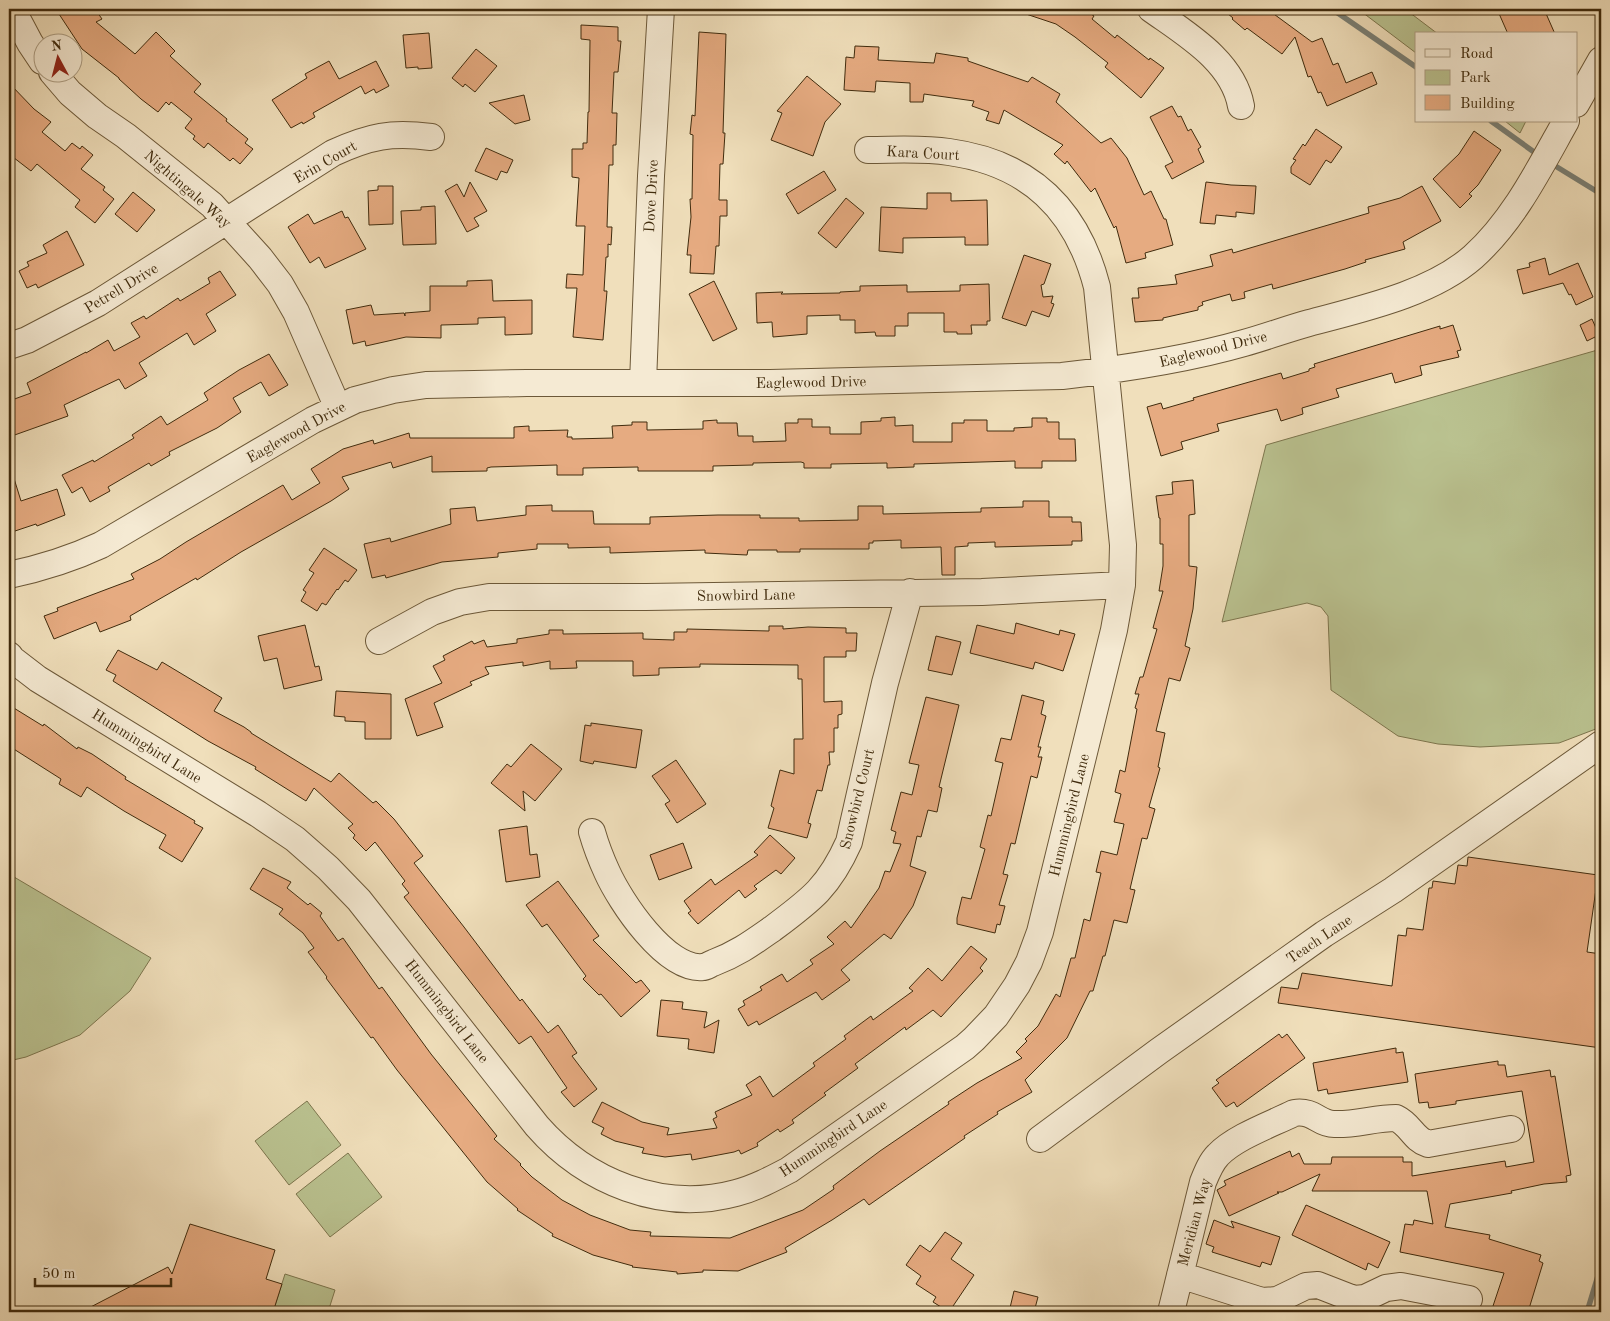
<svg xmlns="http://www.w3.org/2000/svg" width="1610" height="1321" font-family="'Old Standard TT',serif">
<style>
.green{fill:#bac290;stroke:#7d764e}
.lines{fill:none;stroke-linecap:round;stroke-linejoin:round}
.stream{stroke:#7a8076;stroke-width:5.5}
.building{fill:#e6ab81;stroke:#402b0d}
.minor-casing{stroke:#6c5838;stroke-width:28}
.minor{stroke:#f5ead3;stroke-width:26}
.labels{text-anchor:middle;stroke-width:5;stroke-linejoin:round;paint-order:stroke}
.street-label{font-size:15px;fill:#402b0d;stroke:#f5ead3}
</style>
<rect width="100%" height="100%" fill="#f0dfbb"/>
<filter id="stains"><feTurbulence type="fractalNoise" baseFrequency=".004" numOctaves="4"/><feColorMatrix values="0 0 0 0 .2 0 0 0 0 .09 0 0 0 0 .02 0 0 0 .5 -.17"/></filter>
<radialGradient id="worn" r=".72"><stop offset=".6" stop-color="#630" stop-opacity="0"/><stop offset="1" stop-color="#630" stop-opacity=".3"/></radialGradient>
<!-- green -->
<path class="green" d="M1358,9H1405L1438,34H1416V53Z
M1505,121H1526L1520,133Z
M1601,349V727L1559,743L1480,747L1438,744L1398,736L1331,690L1328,616L1321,607L1307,603L1222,622L1266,445Z
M9,874L151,958L130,991L80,1035L26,1057L9,1061Z
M307,1101L341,1145L289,1185L255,1141Z
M348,1153L382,1197L330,1237L296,1194Z
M285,1274L335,1290L328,1312H273Z"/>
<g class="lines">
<!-- stream -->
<path class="stream" d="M1332,9L1416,67
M1491,121L1534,152
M1557,167L1601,194
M1587,1312L1601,1266"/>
</g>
<!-- building -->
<path class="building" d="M68,9H95L102,19L96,22L135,54L156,32L175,51L170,56L201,84L194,92L227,119L226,121L248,139L245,143L253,149L240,164L233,158L230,161L208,143L204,148L193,139L195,136L185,128L192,119L171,102L169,105L166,102L158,112L141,99L119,79V78L82,49L59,14Z
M1018,9H1083L1094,16L1092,19L1115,38L1117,35L1149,60L1150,58L1164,68L1141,98L1105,67L1108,63L1075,37L1056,24L1017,11Z
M1222,9H1267L1312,42L1322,38L1333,65L1338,63L1346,83L1372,72L1377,84L1327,106L1321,92L1318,93L1311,76L1308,77L1295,37L1282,54L1247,28L1245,30L1232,19L1233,18Z
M1497,9H1544L1555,34H1508Z
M581,25L618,27V41H621L618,72H614L612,113H617L616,145H613V165H609L607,227H612L611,245L608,244V257H606L604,291H607L603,340L573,337L577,288H566L567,274L583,275L585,226H576L579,178L572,177V149H583V143H587L588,112H589L590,40L581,39Z
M699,32L726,34L723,133H725L723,164H720L719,200H727V216H720L719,246H716L714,274L690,273L691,255H687L691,217L690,199H692L693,135L690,134L692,115L695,116Z
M429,33L432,68L418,69V67L406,68L403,35Z
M855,46L879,47L878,60L934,63L936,53L968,58V61L1028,82L1032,77L1060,94L1056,102L1101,143L1111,138L1127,158L1144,195L1151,191L1164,219H1166L1173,245L1145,253L1146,258L1126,263L1116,226L1114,228L1095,188L1091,192L1067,161L1065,164L1054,154L1063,145L1004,110L999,124L986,120L989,112L972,106L974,101L924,94L923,102H910V83L876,81L875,92L844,90L846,57L854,58Z
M476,49L497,66L475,92L465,84L463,87L452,78Z
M329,61L339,79L376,61L389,86L376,93L374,89L365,94L361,86L313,113L315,117L303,124L302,122L291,128L272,100L307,78L305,74Z
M807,76L841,104L825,122L813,156L771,140L782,113L777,111Z
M9,83L34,109L51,122L42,132L65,151L72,143L80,149L82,146L93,155L81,169L105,187L103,190L114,199L95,223L75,207L80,200L37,164L31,171L9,154Z
M524,95L530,120L515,124L489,103Z
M1172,106L1178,117L1181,116L1188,131L1191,129L1201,147L1198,149L1204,162L1172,179L1165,166L1173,162L1150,117Z
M1316,129L1342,147L1331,163L1326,160L1310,185L1291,173V167L1296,160L1293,159L1303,144L1305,146Z
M1474,131L1501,150L1478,185L1469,194L1472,196L1460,208L1433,179L1459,154Z
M486,148L513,160L507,173L501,171L497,180L475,171Z
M824,171L836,190L798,214L786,194Z
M470,182L487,211L474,218L479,226L467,232L445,191L457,184L464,197Z
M1206,182L1231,185L1256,186L1254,214L1236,212V217L1216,215L1215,224L1200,223Z
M378,186H393V224L369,225L368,191L378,190Z
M1422,186L1441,221L1403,242L1405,249L1365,260L1366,262L1345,269L1273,289L1272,284L1244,292L1245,298L1232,301L1230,294L1202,302L1203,305L1198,307V310L1163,318V320L1135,322L1132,298H1139L1138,288L1177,284L1175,275L1213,266L1210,255L1232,249L1233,253L1369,213L1368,207L1400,198Z
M133,192L155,210L137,232L115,214Z
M927,193H951V201L987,200L988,245H965V237L903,238V253L879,251L881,207L927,209Z
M846,198L864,213L836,248L818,233Z
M435,206L436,244L403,245L401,211L421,210V207Z
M342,211L345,218L348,217L366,249L325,268L319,257L310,263L288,227L308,214L314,224Z
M67,231L84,265L38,288L36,284L27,288L19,271L29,266L27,262L47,253L43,245Z
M1024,255L1051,264L1044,284L1041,285L1043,297L1053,296L1051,303L1054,304L1049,317L1032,311L1026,326L1002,318Z
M1545,258L1549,275L1578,263L1593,297L1576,305L1571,294L1569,295L1563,283L1523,294L1517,270L1530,267L1529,263Z
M220,271L236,295L206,314L216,331L194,345L187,333L139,363L147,376L125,389L119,379L64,405L68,416L9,437V401L31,393L27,383L86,352V353L108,340L114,351L140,337L131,323L144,316L146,319L178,298L180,301L210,283L208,278Z
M492,280L493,301L532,300V334L505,335V317L478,318V324L441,325V338L406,337L366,346L365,341L353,344L346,310L371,305L374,315L404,313L405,316V313L430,311V286H467V281Z
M714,281L737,329L713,341L689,294Z
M989,284L990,321H987V325H971L972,334H957V332H944V313H908V326H895V336H876L875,332L855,333V320H840V315L807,316V334L773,337L772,322L757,323L756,293L783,292L781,294L840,293V292L860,291V286L907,285V292L960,291V285Z
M1592,319L1599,335L1587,341L1580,325Z
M1453,325L1461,350L1457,351L1459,357L1420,366L1422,375L1395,383L1392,373L1336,389L1339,397L1302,408L1303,414L1281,421L1277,409L1217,424L1219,431L1181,442L1183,449L1161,456L1147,407L1161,403L1163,409L1194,400L1193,398L1281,373L1283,379L1309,371V369L1315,367L1314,364L1440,326V329Z
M269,354L288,385L269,396L261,382L233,398L241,412L217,428L169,452L170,455L151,466L149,463L108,487L110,491L90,502L82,487L72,493L62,475L93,460L94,462L134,438L132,435L161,416L167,425L208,400L204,393L239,370Z
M895,417V426L913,425V442H952V423H964V420H987V431H1014V428L1032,427V418H1047V422H1059V439H1075L1076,461H1042V468H1015V461L914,464V467L887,468V463L831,464V468H804V463L801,462L753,463V465L713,466V471H638V467L583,468V475H557V465L491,467L487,468V471L432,472V456L393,468L391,462L342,477L349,489L331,501L241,552L197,580L196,578L130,616L131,620L100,632L96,622L54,639L44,616L58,611L57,608L134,579L131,574L160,559L186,542L283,485L292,500L320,483L311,469L343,449L373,440L374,444L409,433L410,438H514V427L529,426V431L568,430L567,437H572V439L613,438L612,426L632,425V422H647V430L703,429V421L717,420V423H737L738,436H753V442L786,441L785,423H798V419H812V427H830V434H861V422L881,421V418Z
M9,472H12L21,501L57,489L65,515L37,526L36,524L9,533Z
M1193,480L1195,514L1189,515V566L1197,567L1193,609L1185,646L1190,648L1180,681L1169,678L1156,731L1165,733L1158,767L1160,768L1149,807L1155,809L1147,839L1142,838L1130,889L1135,890L1127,923L1114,920L1105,956H1103L1093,991H1090L1067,1038L1025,1080L1032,1092L997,1112L998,1114L964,1136L965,1138L869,1205L864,1199L832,1220L785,1248L787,1252L738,1271L703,1270V1272L677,1274V1272L632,1267L633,1266L593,1255L552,1236L553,1234L517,1210L518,1209L487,1182L397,1070L373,1037L371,1038L326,978L327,977L308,952L314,948L303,933L279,914L283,909L250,889L263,868L291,882L287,888L308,905L310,903L322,913L320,916L338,941L343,938L379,989L382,987L431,1054L497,1136L494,1139L521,1164L520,1165L532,1177L562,1200L590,1215L630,1230L651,1232L650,1236L730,1238L803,1210L834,1189L833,1186L880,1151L949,1104L948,1102L977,1083L1022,1058L1016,1052L1027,1041L1025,1039L1038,1026L1056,994L1060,997L1071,958H1075L1084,919L1090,921L1101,873L1096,872L1101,851L1117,855L1124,824L1114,822L1121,794L1115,792L1120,770L1125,772L1137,709L1135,708L1139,694H1135L1140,677H1143L1157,629L1153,628L1163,591H1159L1163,566V544H1160V518H1159L1156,496L1173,494L1172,482Z
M1023,501H1049V517H1072V522H1081L1082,541H1072V545L995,547V542L968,543V546L955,547V575H942L941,547L901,548V540L873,541V543H869V549H800V552H777V550H748L747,555L705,553V550L610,553V547L568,548V544H537V549L498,553V557L442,562L386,578L385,575L372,578L364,544L390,538L391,542L451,524L450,509L475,507L477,521L526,515V506L552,505V511H593L594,524H650V517L718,515H760V518H799V521L858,520V506H883V514L981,512V508L1023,507Z
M324,548L357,570L348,582L345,580L338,590L337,589L326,605L322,603L317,611L301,601L306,592L303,590L314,573L309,570Z
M1016,623L1059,635L1060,630L1075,634L1063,671L1035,662L1033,669L970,653L977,625L1014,634Z
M305,625L315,667L319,666L322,680L284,689L277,658L264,661L258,636Z
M769,626H783V629L808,627L846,628V633H857L856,651H846V657H824V702L842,701V714L838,715V728H834V752H829L830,765H828L822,791L817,790L808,823L811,824L807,838L768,828L774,808L771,806L780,770L794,774V739H803L802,679H798V665L700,664V667L659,668V675L633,676V661H576L577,668L550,669V661L523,666V662L485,667L489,674L470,682L472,685L434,703L443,727L417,736L405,699L442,683L433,666L445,660L443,656L472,641L474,644L484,640L487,647L517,643V639L549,634V630H563V634L643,633V639L674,640V632H687V629L769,631Z
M936,636L961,642L952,675L928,670Z
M118,650L157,670L162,662L222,698L214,711L244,727L251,732V733L331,782L339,773L373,803L376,801L394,819L423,856L414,863L464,927L520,1001L522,999L548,1033L558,1025L577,1053L572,1056L597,1089L574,1107L561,1092L567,1088L531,1036L519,1044L404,897L409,893L402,884L405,881L375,842L366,851L353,838L355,835L348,828L353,824L314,788L306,801L255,769L256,767L208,741L113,681L116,675L106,670Z
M336,691L391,694V739H365V722L345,721V717L334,716Z
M1022,695L1044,701L1041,714L1046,716L1038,747H1041L1038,757H1042L1037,778L1031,776L1015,844L1011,843L1003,874L1008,875L999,905L1005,906L1000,925L997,924L995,933L957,924V918L962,897L971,899L985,849L980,847L988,815L991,816L1003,763L995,761L1001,738L1011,740Z
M926,697L959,705L939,787L942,788L937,812L928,810L921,837L917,836L910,866L926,872L913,906L891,939L884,934L841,970L850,980L822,1000L816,992L759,1025L757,1021L748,1026L738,1009L745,1005L743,1001L762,990L760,987L782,974L787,982L813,964L810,960L834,944L827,937L845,921L851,928L879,888L885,871L890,872L901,844L893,843L896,832L891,830L901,792L912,795L919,765L909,763Z
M9,705L43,726L44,724L77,749L78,747L92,754L126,777L125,779L195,821L194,823L203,828L182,862L159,848L166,835L124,811L87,787L81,797L59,784L61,779L9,746Z
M591,723L642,730L636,768L594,761L593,764L580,761L585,725L591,726Z
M531,744L562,769L535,801L523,791L525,811L491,783L507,764L511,767Z
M676,760L706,804L677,823L665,804L670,801L652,776Z
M527,826L530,855L537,854L540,877L506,882L499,830Z
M770,835L795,858L781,874L776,870L754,886L757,889L745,898L739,890L698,924L688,913L691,911L684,901L711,879L715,885L758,855L754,852Z
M683,843L692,868L659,880L650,855Z
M1468,857L1598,875L1587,952L1601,954V1048L1278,1003L1281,987L1298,989L1302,973L1392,986L1398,935L1406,936L1407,928L1423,930L1429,888H1432L1433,881L1455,884L1458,865L1467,866Z
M558,881L599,936L593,940L636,983L641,980L650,991L621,1017L601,994L599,995L583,979L586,976L547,924L542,927L526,905Z
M971,946L987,959L980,968L983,971L941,1017L933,1010L906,1030L905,1027L855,1064L858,1068L824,1093L826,1095L792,1120L794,1123L780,1132L778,1129L757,1143L758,1146L741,1154L739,1150L734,1152L692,1160L691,1154L665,1157L642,1153L644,1148L615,1141L601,1134L604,1128L592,1122L602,1102L642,1122L669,1128L667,1135L717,1128L713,1119L717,1117L715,1112L752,1095L746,1085L760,1076L773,1097L815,1066L813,1063L846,1039L844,1036L871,1016L873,1020L913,991L909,988L928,968L942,981Z
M661,1000L683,1002L682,1009L707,1012L704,1028L719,1020L714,1053L688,1049L689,1039L657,1036Z
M1279,1034L1282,1038L1287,1034L1305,1058L1237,1107L1234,1102L1226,1107L1212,1088L1219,1083L1216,1080Z
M1396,1048V1053L1403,1052L1408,1082L1328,1094L1327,1089L1318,1091L1313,1063Z
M1498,1061V1065H1505L1507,1077L1550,1070L1551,1077L1555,1076L1571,1175L1566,1176L1567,1182L1544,1184L1511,1191L1512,1193L1450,1204L1445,1227L1490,1235L1489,1239L1541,1255L1539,1261L1543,1263L1528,1312H1491L1504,1273L1400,1252L1405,1224L1413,1225L1414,1220L1433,1224L1427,1191H1312L1320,1174L1282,1192H1277L1279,1193L1229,1216L1217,1190L1226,1185L1224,1181L1290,1151L1292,1157L1299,1153L1304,1164H1331L1332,1157H1403V1162H1412V1176L1505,1161L1506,1167L1534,1162L1522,1091L1456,1101V1104L1429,1108L1428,1102L1419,1103L1415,1074Z
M1306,1205L1390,1242L1378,1268L1368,1263L1366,1270L1292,1235Z
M1214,1220L1234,1228L1231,1221L1280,1237L1271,1265L1262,1262L1260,1267L1212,1252L1214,1247L1206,1244Z
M190,1224L275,1250L266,1279L282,1284L273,1312H81L168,1267L172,1274Z
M945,1232L962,1243L951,1259L974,1275L949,1312L933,1302L936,1297L916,1284L921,1276L906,1265L920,1245L930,1252Z
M1014,1291L1038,1297L1034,1312H1009Z"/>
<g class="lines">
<!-- minor casing -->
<g class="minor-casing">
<path id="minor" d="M12,9L30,43L42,61
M1151,9C1186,34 1233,61 1241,106
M52,72L70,93L97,116L126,136L212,205L260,258L280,284L296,312L338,408
M1576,104L1601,60
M9,346L27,340L98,303L333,153C370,136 391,132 431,137
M643,383L651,176L661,9
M9,575C42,568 71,559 101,545L313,420L355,400L393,390L426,385L527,383H770L1062,376C1123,369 1185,360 1244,343C1266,337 1287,329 1309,323C1361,309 1431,294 1473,257C1514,220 1539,169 1566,121
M379,641L432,612L460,602L489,597H646L982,592L1122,585
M9,655L12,659L38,679L258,814L295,839L328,868L359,900L537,1126C586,1182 662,1213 736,1193C755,1188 772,1179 789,1170L965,1047L974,1039L996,1016L1017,985L1029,962L1040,932L1114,630L1122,585L1123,545L1097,287C1077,209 1029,163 949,152C923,148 895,150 868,150
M592,832C596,846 601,859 607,872C620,901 666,971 703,967C706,967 710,964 713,963C737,954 752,943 772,929C811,900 829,887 849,842L885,683L910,592
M1040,1139L1159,1051L1324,934L1393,890L1601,744
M1180,1275L1262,1301L1277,1300L1306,1286L1318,1285L1354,1299L1365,1298L1386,1288L1401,1286L1469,1299
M1171,1312L1203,1182C1207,1172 1211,1162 1218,1155C1235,1137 1272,1124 1294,1113C1315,1110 1318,1124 1334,1124C1355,1125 1375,1118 1396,1118C1411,1125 1413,1139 1428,1144L1511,1129"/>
</g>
<!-- minor -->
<use href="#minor" class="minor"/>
</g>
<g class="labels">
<!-- street labels -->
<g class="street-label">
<text transform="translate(923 153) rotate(3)" y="5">Kara Court</text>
<text transform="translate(325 162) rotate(-30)" y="5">Erin Court</text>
<text transform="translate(188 189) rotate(41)" y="5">Nightingale Way</text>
<text transform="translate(651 196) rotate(-87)" y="5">Dove Drive</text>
<text transform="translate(121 288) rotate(-31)" y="5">Petrell Drive</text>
<text transform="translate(1213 349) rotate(-14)" y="5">Eaglewood Drive</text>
<text transform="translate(811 382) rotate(-1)" y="5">Eaglewood Drive</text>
<text transform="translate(296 432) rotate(-29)" y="5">Eaglewood Drive</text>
<text transform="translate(746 595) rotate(-1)" y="5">Snowbird Lane</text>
<text transform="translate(147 746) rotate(32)" y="5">Hummingbird Lane</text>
<text transform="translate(857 799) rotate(-76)" y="5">Snowbird Court</text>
<text transform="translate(1069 815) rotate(-76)" y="5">Hummingbird Lane</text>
<text transform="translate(1319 939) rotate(-34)" y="5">Teach Lane</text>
<text transform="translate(447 1011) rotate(52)" y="5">Hummingbird Lane</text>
<text transform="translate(833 1138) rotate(-34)" y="5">Hummingbird Lane</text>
<text transform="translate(1194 1222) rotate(-75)" y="5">Meridian Way</text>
</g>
</g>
<!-- margin -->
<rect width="1610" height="1321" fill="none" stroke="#f0dfbb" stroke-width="30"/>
<rect x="10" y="10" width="1590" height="1301" fill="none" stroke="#402b0d" stroke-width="2.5"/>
<rect x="15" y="15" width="1580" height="1291" fill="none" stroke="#402b0d"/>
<!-- legend -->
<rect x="1415" y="32" width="162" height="90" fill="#f5ead3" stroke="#ad9e84"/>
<rect x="1425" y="49" width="25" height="8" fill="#f5ead3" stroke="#ad9e84"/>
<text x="1460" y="58" font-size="15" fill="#402b0d">Road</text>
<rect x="1425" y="70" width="25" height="15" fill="#bac290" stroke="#ad9e84"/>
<text x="1460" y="82" font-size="15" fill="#402b0d">Park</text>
<rect x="1425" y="95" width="25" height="15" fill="#e6ab81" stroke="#ad9e84"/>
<text x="1460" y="108" font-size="15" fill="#402b0d">Building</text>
<!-- north arrow -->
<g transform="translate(58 58) rotate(353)"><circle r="24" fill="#f5ead3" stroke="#ad9e84"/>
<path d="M0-4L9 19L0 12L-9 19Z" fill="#8f2418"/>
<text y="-8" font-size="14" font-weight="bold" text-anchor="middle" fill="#402b0d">N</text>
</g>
<!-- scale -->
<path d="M35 1278v8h136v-8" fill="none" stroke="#402b0d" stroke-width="2.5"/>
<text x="42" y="1278" font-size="15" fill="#402b0d" stroke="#f5ead3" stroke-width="4" paint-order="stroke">50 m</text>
<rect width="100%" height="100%" filter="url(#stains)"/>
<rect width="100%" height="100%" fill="url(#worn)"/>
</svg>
